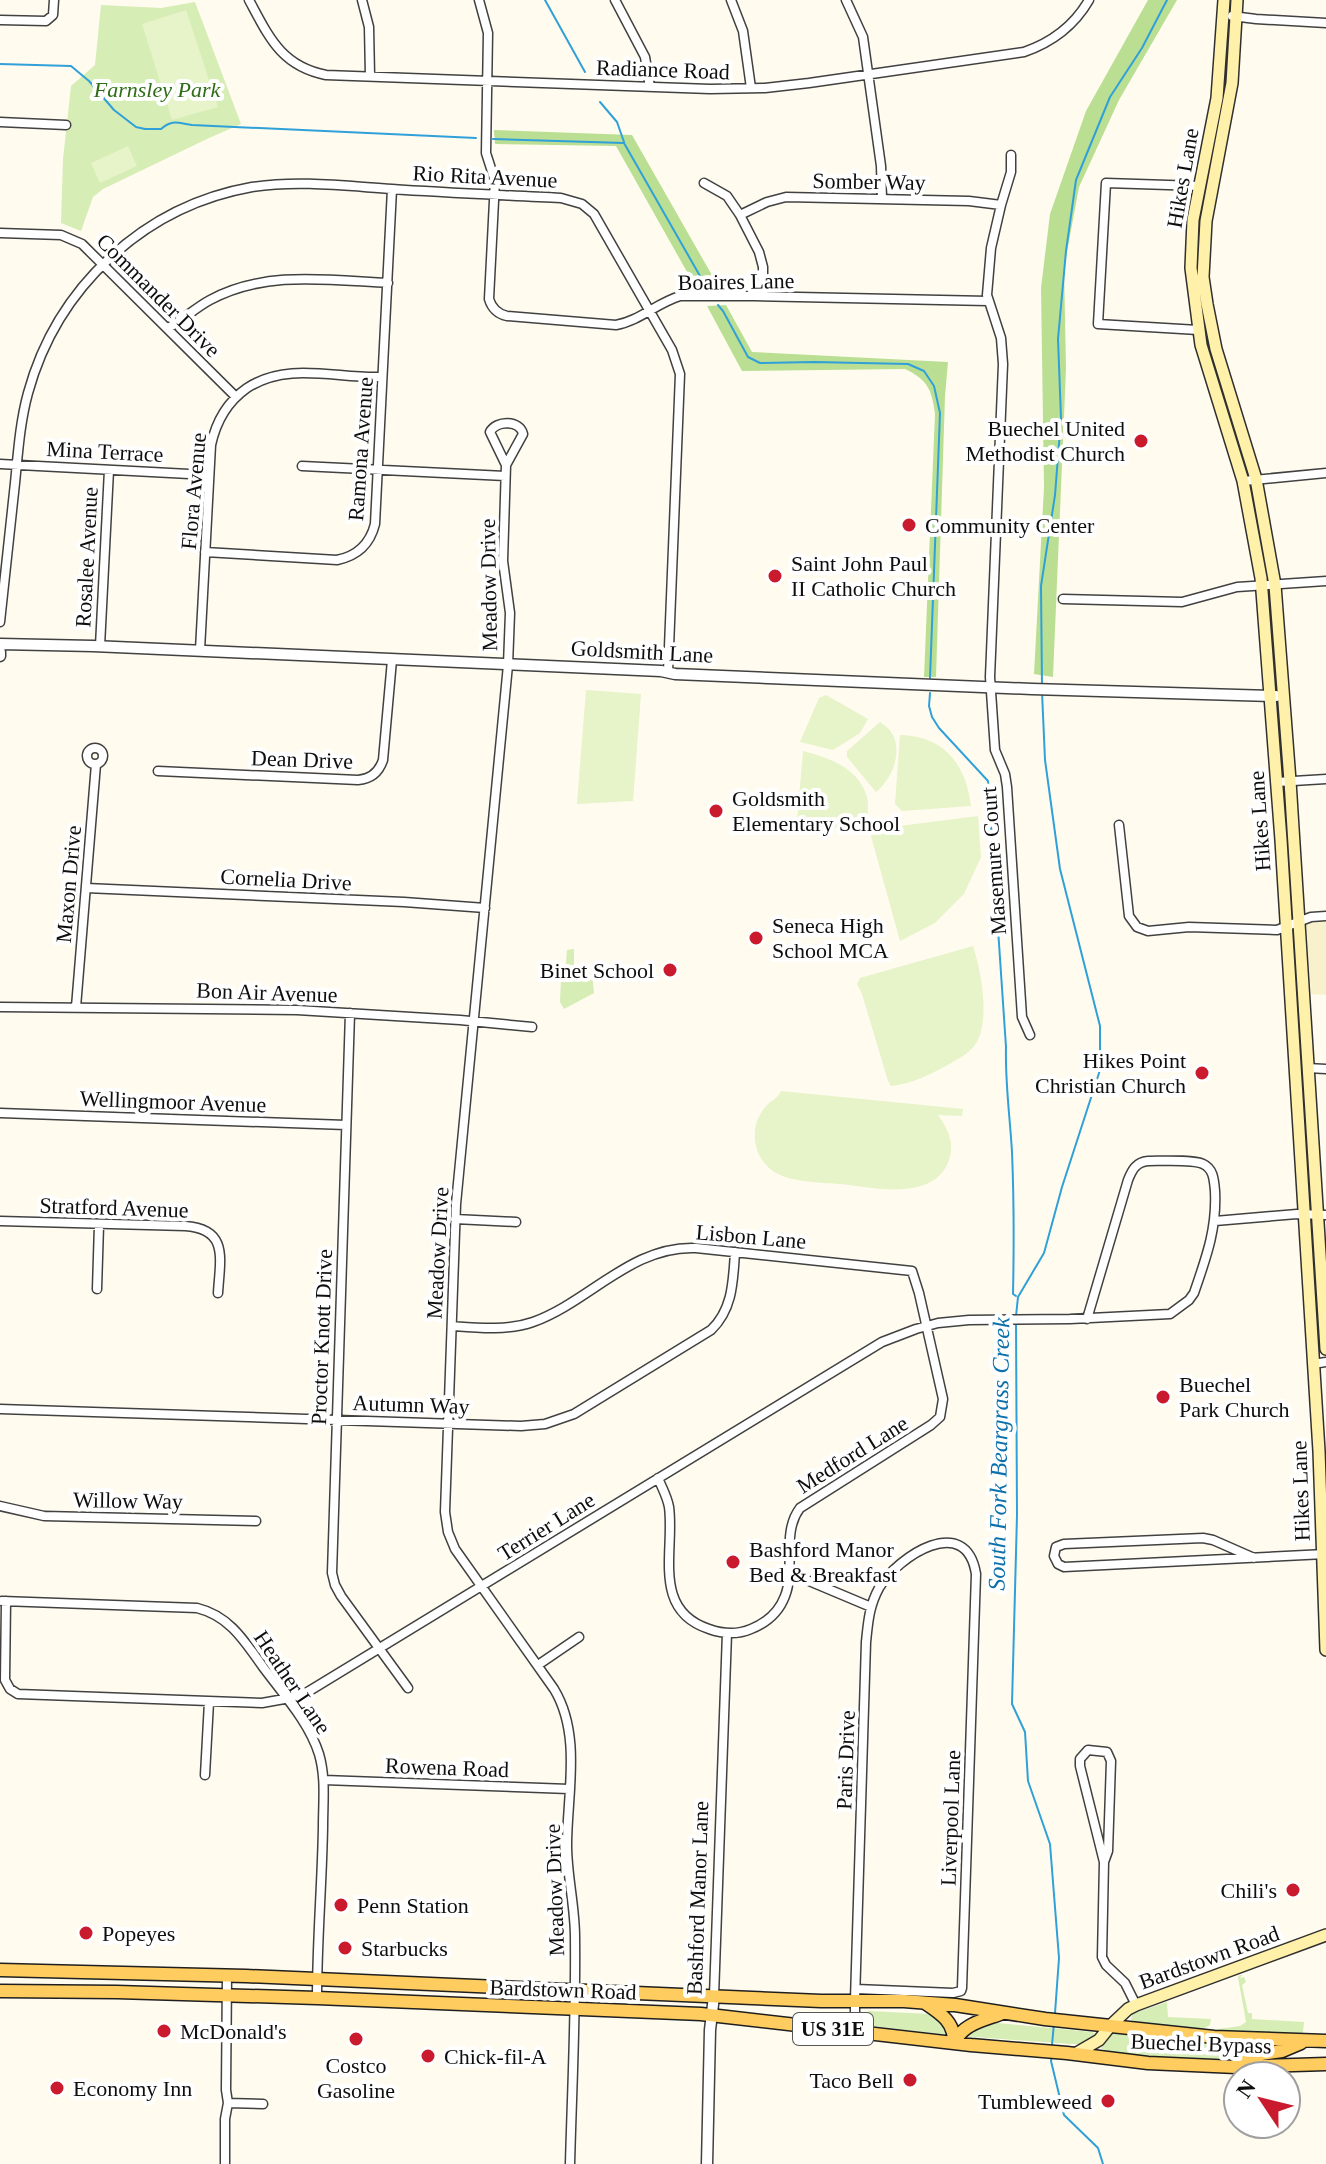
<svg xmlns="http://www.w3.org/2000/svg" width="1326" height="2164" font-family="'Times New Roman',serif">
<style>
.farmland{fill:#f8f1cc}
.green{fill:#d6edb5}
.forest{fill:#badf93}
.pitch{fill:#e7f3c8}
.lines{fill:none;stroke-linecap:round;stroke-linejoin:round}
.stream{stroke:#30a0d8;stroke-width:2}
.minor-casing{stroke:#414141;stroke-width:11}
.tertiary-casing{stroke:#414141;stroke-width:13}
.secondary-casing{stroke:#303030;stroke-width:14}
.primary-casing{stroke:#1f1f1f;stroke-width:15}
.minor{stroke:#fff;stroke-width:8}
.tertiary{stroke:#fff;stroke-width:10}
.secondary{stroke:#fff0aa;stroke-width:11}
.primary{stroke:#ffcd5f;stroke-width:12}
.poi-dot{fill:#ca1a2e;stroke:#fff;stroke-width:3}
.labels{text-anchor:middle;stroke-width:8;stroke-linejoin:round;paint-order:stroke}
.shield{fill:#fff;stroke:#565656;stroke-width:2}
.shield-label{font-size:20px;font-weight:bold;fill:#0e0e0e}
.street-label{font-size:22px;fill:#0e0e0e;stroke:#fff}
.park-label{font-size:22px;font-style:italic;fill:#2f6c18;stroke:#fff}
.poi-label{font-size:22px;fill:#0e0e0e;stroke:#fff;text-anchor:start}
.water-label{font-size:24px;font-style:italic;fill:#0c70ab;stroke:#fff}
</style>
<rect width="100%" height="100%" fill="#fffbef"/>
<!-- farmland -->
<path class="farmland" d="M1326,921V995L1311,994L1306,923Z"/>
<!-- green -->
<path class="green" d="M195,2L241,124L209,138L103,189L93,197L81,231L61,223L63,159L71,86L95,65L101,5L161,8Z
M574,949V971L579,976L588,973L592,974L594,993L564,1009L560,1002L561,979L565,976L567,950Z
M1240,1975H1242L1240,1978L1244,1977L1246,1982L1242,1985L1248,2013H1252V2019L1304,2022L1303,2032L1299,2036L1212,2030L1240,2026L1246,2022L1238,1977Z
M1167,2002L1168,2017L1211,2019L1210,2025L1203,2029L1136,2022L1131,2020L1132,2014Z
M869,2011L930,2014L939,2019L949,2035L865,2025L861,2022L860,2017Z
M988,2022L1092,2032L1096,2035L1082,2044H1070L962,2036Z
M1111,2033L1211,2044C1220,2047 1225,2050 1229,2059L1154,2058L1113,2054L1101,2048Z"/>
<!-- forest -->
<path class="forest" d="M1148,0H1177L1119,100L1079,187L1064,268L1066,369L1053,677L1034,674L1044,487L1041,288L1050,214L1086,111Z
M494,130L632,135L717,284L695,286L616,146L495,144Z
M726,305L752,352L948,362L945,396L936,677H924L935,414C932,390 928,380 905,369L742,371L707,306Z"/>
<!-- pitch -->
<path class="pitch" d="M186,10L218,107L172,120L142,24Z
M128,146L137,166L100,183L91,163Z
M586,690L641,694L633,801L577,804Z
M826,695L868,719L860,733L833,750L800,742L819,698Z
M880,722C908,738 896,776 876,792L847,757V751Z
M900,735C945,736 966,765 971,806L902,811L895,804Z
M803,751C829,758 858,767 867,797C869,806 867,819 867,829L801,826L797,821Z
M978,816L981,857L964,894L935,923L900,941L871,836L876,829Z
M973,946C981,970 991,1022 975,1045C968,1055 954,1061 944,1067C927,1076 910,1084 891,1086L888,1081L862,994L857,984L860,978Z
M781,1091L963,1109L962,1116L938,1115C948,1129 955,1143 949,1160C934,1203 871,1187 840,1184C825,1183 791,1182 776,1173C764,1166 755,1152 755,1138C754,1125 759,1113 768,1104C774,1099 778,1098 781,1091Z"/>
<g class="lines">
<!-- stream -->
<path class="stream" d="M545,0L585,72
M0,64L71,66L89,81L114,110L136,127L145,129H161C172,119 178,123 192,125L476,138
M600,102L617,122L624,142
M493,139L624,143L708,290
M718,305L723,311L748,357L760,363L814,362L908,364L924,371L934,386L940,413L930,678
M1042,686L1041,586L1055,495L1061,418L1058,339L1066,251L1076,180L1110,97L1142,48L1167,0
M930,693L929,706L932,717L939,728L988,781L1006,1047C1005,1083 1010,1117 1012,1152C1014,1200 1014,1247 1013,1294L1016,1296
M1016,1316L1018,1297L1044,1253L1062,1187L1100,1070V1026L1060,869L1045,760L1042,692
M1016,1322L1017,1515L1012,1704L1025,1732L1028,1781L1050,1844L1059,1958L1055,2013
M1052,2045L1054,2023
M1052,2055L1051,2061L1064,2115L1098,2148L1103,2164"/>
<!-- minor casing -->
<g class="minor-casing">
<path id="minor" d="M249,0C269,37 281,66 326,75L710,89L765,88L809,83L1024,52C1053,42 1074,26 1089,0
M362,0L369,27L370,76
M479,0L488,33L486,153L495,181L489,299C492,309 498,314 507,316L616,325C639,321 657,303 680,296H754L988,301
M615,0L645,57L650,87
M731,0L743,31L751,88
M846,0L863,37L881,166L882,199
M1232,16L1256,19L1326,23
M0,20L46,21L53,15L54,0
M0,122L66,125
M1011,155V172L1001,205L991,248L987,295L1001,338L1003,364L990,677L995,750L1005,774L1007,787L1022,1017L1030,1035
M704,183L727,196L740,215L759,252L763,267V296
M740,215L767,202L786,197L969,201L1001,205
M0,233L61,235L82,244L236,397
M168,328C183,320 195,308 210,300C265,270 328,280 388,283
M1198,330L1098,324L1106,183L1199,186
M0,464L208,475
M506,465L490,432C496,420 520,420 523,434L506,465L503,561L510,613L508,665L456,1204L445,1512L448,1532L455,1549L554,1689C582,1735 567,1795 567,1845C567,1876 575,1906 575,1937C576,2013 572,2088 570,2164
M302,466L505,476
M1243,481L1326,473
M205,552L337,560C357,556 370,544 375,524L392,189
M1063,599L1182,602L1237,587L1326,581
M0,622C5,575 10,529 15,483C18,453 20,422 28,393C57,287 144,206 252,187C298,180 346,186 392,189C448,193 505,195 561,198L582,204L594,214L672,350L680,374L668,672
M100,646L109,470
M200,650L211,445C216,422 227,402 247,388C288,361 337,379 382,377
M87 756a8 8 0 1 1 16 0a8 8 0 1 1-16 0Z
M158,771L358,780C371,779 379,772 383,760L392,660
M1277,782L1326,779
M1119,825L1129,916L1137,927L1148,931L1189,927L1277,930L1311,917L1326,916
M86,888L404,902L485,908
M0,1007L297,1010L460,1020L532,1027
M76,1007L96,764
M350,1013L332,1573L335,1585L341,1596L408,1688
M1307,1068L1326,1069
M0,1113L346,1125
M455,1219L516,1222
M0,1221L185,1226C229,1229 220,1259 218,1293
M1215,1221L1297,1214L1326,1215
M97,1289L99,1225
M452,1326C478,1328 507,1331 533,1322C589,1302 632,1245 696,1248L912,1271L919,1293L943,1399L940,1417L931,1425L800,1508C781,1533 796,1568 785,1596C779,1612 766,1623 751,1629C737,1635 723,1634 709,1629C651,1610 675,1550 669,1507C667,1496 662,1488 658,1478
M1313,1364L1326,1362
M0,1409L521,1426L545,1424L574,1414L711,1330C733,1309 733,1281 735,1252
M0,1506L44,1516L256,1521
M1254,1558L1213,1540L1203,1538L1064,1544L1056,1547L1054,1556L1058,1564L1064,1567L1325,1554
M790,1573L871,1607
M2,1601L197,1608C230,1616 245,1642 263,1667C283,1694 309,1722 319,1754C326,1778 323,1802 323,1827C322,1884 317,1941 317,1998
M6,1601L5,1680L10,1689L18,1694L262,1703L301,1696L882,1342L916,1329L938,1323L969,1320L1070,1319L1170,1314L1189,1300L1194,1293C1206,1258 1217,1229 1215,1191C1214,1181 1214,1169 1203,1164C1193,1159 1161,1161 1148,1161C1136,1162 1132,1170 1128,1180L1087,1319
M538,1665L579,1637
M205,1775L209,1702
M324,1780L569,1789
M1104,1862L1108,1851L1111,1761L1107,1752L1088,1750L1080,1759V1766L1104,1862L1102,1957L1106,1965L1125,1983L1136,2005
M714,1996L727,1633
M855,2031V2000L866,1642C868,1623 869,1606 879,1588C898,1556 966,1512 976,1574L962,1988L961,1991L953,1993L856,1989
M228,2103L263,2104
M225,2164V2119L228,2103L226,2090L227,1975"/>
</g>
<!-- tertiary casing -->
<g class="tertiary-casing">
<path id="tertiary" d="M0,644L93,646L661,671L675,674L1032,689L1276,696
M0,652V656
M707,2164L710,2030L714,1996"/>
</g>
<!-- secondary casing -->
<g class="secondary-casing">
<path id="secondary" d="M1224,0L1217,98L1193,220L1191,268L1201,345L1243,481L1261,578L1281,840L1319,1451L1326,1650
M1237,0L1232,83L1206,221L1203,277L1207,304L1216,349L1256,479L1275,585L1290,781L1326,1349
M1075,2054L1099,2040L1111,2025L1128,2009L1136,2005L1326,1935"/>
</g>
<!-- primary casing -->
<g class="primary-casing">
<path id="primary" d="M0,1970L246,1976L821,2001H904L955,2005L1045,2019L1214,2037L1326,2041
M0,1991L117,1992L317,1998L701,2014L971,2045L1067,2053L1148,2063L1236,2067L1326,2064
M925,2003C940,2013 955,2022 954,2043
M954,2043C963,2024 981,2021 1000,2014
M1236,2067L1242,2057L1282,2051L1301,2043"/>
</g>
<!-- minor -->
<use href="#minor" class="minor"/>
<!-- tertiary -->
<use href="#tertiary" class="tertiary"/>
<!-- secondary -->
<use href="#secondary" class="secondary"/>
<!-- primary -->
<use href="#primary" class="primary"/>
</g>
<!-- markers -->
<g class="poi-dot">
<circle cx="1141" cy="441" r="8"/>
<circle cx="909" cy="525" r="8"/>
<circle cx="775" cy="576" r="8"/>
<circle cx="716" cy="811" r="8"/>
<circle cx="756" cy="938" r="8"/>
<circle cx="670" cy="970" r="8"/>
<circle cx="1202" cy="1073" r="8"/>
<circle cx="1163" cy="1397" r="8"/>
<circle cx="733" cy="1562" r="8"/>
<circle cx="1293" cy="1890" r="8"/>
<circle cx="341" cy="1905" r="8"/>
<circle cx="86" cy="1933" r="8"/>
<circle cx="345" cy="1948" r="8"/>
<circle cx="164" cy="2031" r="8"/>
<circle cx="356" cy="2039" r="8"/>
<circle cx="428" cy="2056" r="8"/>
<circle cx="910" cy="2080" r="8"/>
<circle cx="57" cy="2088" r="8"/>
<circle cx="1108" cy="2101" r="8"/>
</g>
<g class="labels">
<!-- shield labels -->
<rect class="shield" x="793" y="2013" width="80" height="32" rx="6"/>
<g class="shield-label">
<text x="833" y="2036">US 31E</text>
</g>
<!-- street labels -->
<g class="street-label">
<text transform="translate(663 69) rotate(2)" y="8">Radiance Road</text>
<text transform="translate(485 176) rotate(3)" y="8">Rio Rita Avenue</text>
<text transform="translate(1182 178) rotate(-80)" y="8">Hikes Lane</text>
<text transform="translate(869 181) rotate(1)" y="8">Somber Way</text>
<text transform="translate(736 281) rotate(-1)" y="8">Boaires Lane</text>
<text transform="translate(159 295) rotate(45)" y="8">Commander Drive</text>
<text transform="translate(360 449) rotate(-86)" y="8">Ramona Avenue</text>
<text transform="translate(105 451) rotate(3)" y="8">Mina Terrace</text>
<text transform="translate(193 491) rotate(-85)" y="8">Flora Avenue</text>
<text transform="translate(86 557) rotate(-87)" y="8">Rosalee Avenue</text>
<text transform="translate(488 585) rotate(-91)" y="8">Meadow Drive</text>
<text transform="translate(642 651) rotate(3)" y="8">Goldsmith Lane</text>
<text transform="translate(302 759) rotate(2)" y="8">Dean Drive</text>
<text transform="translate(1259 821) rotate(-94)" y="8">Hikes Lane</text>
<text transform="translate(993 861) rotate(-94)" y="8">Masemure Court</text>
<text transform="translate(286 879) rotate(3)" y="8">Cornelia Drive</text>
<text transform="translate(68 884) rotate(-85)" y="8">Maxon Drive</text>
<text transform="translate(267 992) rotate(2)" y="8">Bon Air Avenue</text>
<text transform="translate(173 1101) rotate(2)" y="8">Wellingmoor Avenue</text>
<text transform="translate(114 1207) rotate(2)" y="8">Stratford Avenue</text>
<text transform="translate(751 1236) rotate(5)" y="8">Lisbon Lane</text>
<text transform="translate(437 1253) rotate(-87)" y="8">Meadow Drive</text>
<text transform="translate(321 1337) rotate(-88)" y="8">Proctor Knott Drive</text>
<text transform="translate(411 1404) rotate(2)" y="8">Autumn Way</text>
<text transform="translate(852 1454) rotate(-32)" y="8">Medford Lane</text>
<text transform="translate(1300 1491) rotate(-92)" y="8">Hikes Lane</text>
<text transform="translate(128 1500) rotate(1)" y="8">Willow Way</text>
<text transform="translate(546 1526) rotate(-32)" y="8">Terrier Lane</text>
<text transform="translate(293 1682) rotate(56)" y="8">Heather Lane</text>
<text transform="translate(845 1760) rotate(-88)" y="8">Paris Drive</text>
<text transform="translate(447 1767) rotate(2)" y="8">Rowena Road</text>
<text transform="translate(950 1818) rotate(-88)" y="8">Liverpool Lane</text>
<text transform="translate(554 1890) rotate(-92)" y="8">Meadow Drive</text>
<text transform="translate(697 1898) rotate(-88)" y="8">Bashford Manor Lane</text>
<text transform="translate(1209 1957) rotate(-20)" y="8">Bardstown Road</text>
<text transform="translate(563 1989) rotate(2)" y="8">Bardstown Road</text>
<text transform="translate(1201 2043) rotate(2)" y="8">Buechel Bypass</text>
</g>
<!-- park labels -->
<g class="park-label">
<text x="157" y="97">Farnsley Park</text>
</g>
<!-- poi labels -->
<g class="poi-label">
<text x="1125" y="436" text-anchor="end">Buechel United<tspan x="1125" dy="25">Methodist Church</tspan></text>
<text x="925" y="533">Community Center</text>
<text x="791" y="571">Saint John Paul<tspan x="791" dy="25">II Catholic Church</tspan></text>
<text x="732" y="806">Goldsmith<tspan x="732" dy="25">Elementary School</tspan></text>
<text x="772" y="933">Seneca High<tspan x="772" dy="25">School MCA</tspan></text>
<text x="654" y="978" text-anchor="end">Binet School</text>
<text x="1186" y="1068" text-anchor="end">Hikes Point<tspan x="1186" dy="25">Christian Church</tspan></text>
<text x="1179" y="1392">Buechel<tspan x="1179" dy="25">Park Church</tspan></text>
<text x="749" y="1557">Bashford Manor<tspan x="749" dy="25">Bed &amp; Breakfast</tspan></text>
<text x="1277" y="1898" text-anchor="end">Chili's</text>
<text x="357" y="1913">Penn Station</text>
<text x="102" y="1941">Popeyes</text>
<text x="361" y="1956">Starbucks</text>
<text x="180" y="2039">McDonald's</text>
<text x="444" y="2064">Chick-fil-A</text>
<text x="356" y="2073" text-anchor="middle">Costco<tspan x="356" dy="25">Gasoline</tspan></text>
<text x="894" y="2088" text-anchor="end">Taco Bell</text>
<text x="73" y="2096">Economy Inn</text>
<text x="1092" y="2109" text-anchor="end">Tumbleweed</text>
</g>
<!-- water labels -->
<g class="water-label">
<text transform="translate(999 1454) rotate(-89)" y="8">South Fork Beargrass Creek</text>
</g>
</g>
<!-- north arrow -->
<g transform="translate(1262 2100) rotate(305)"><circle r="38" fill="#ffffff" stroke="#9f9f9f" stroke-width="2"/>
<path d="M0-6L14 30L0 20L-14 30Z" fill="#ca1a2e"/>
<text y="-12" font-size="22" font-weight="bold" text-anchor="middle" fill="#0e0e0e">N</text>
</g>
</svg>
